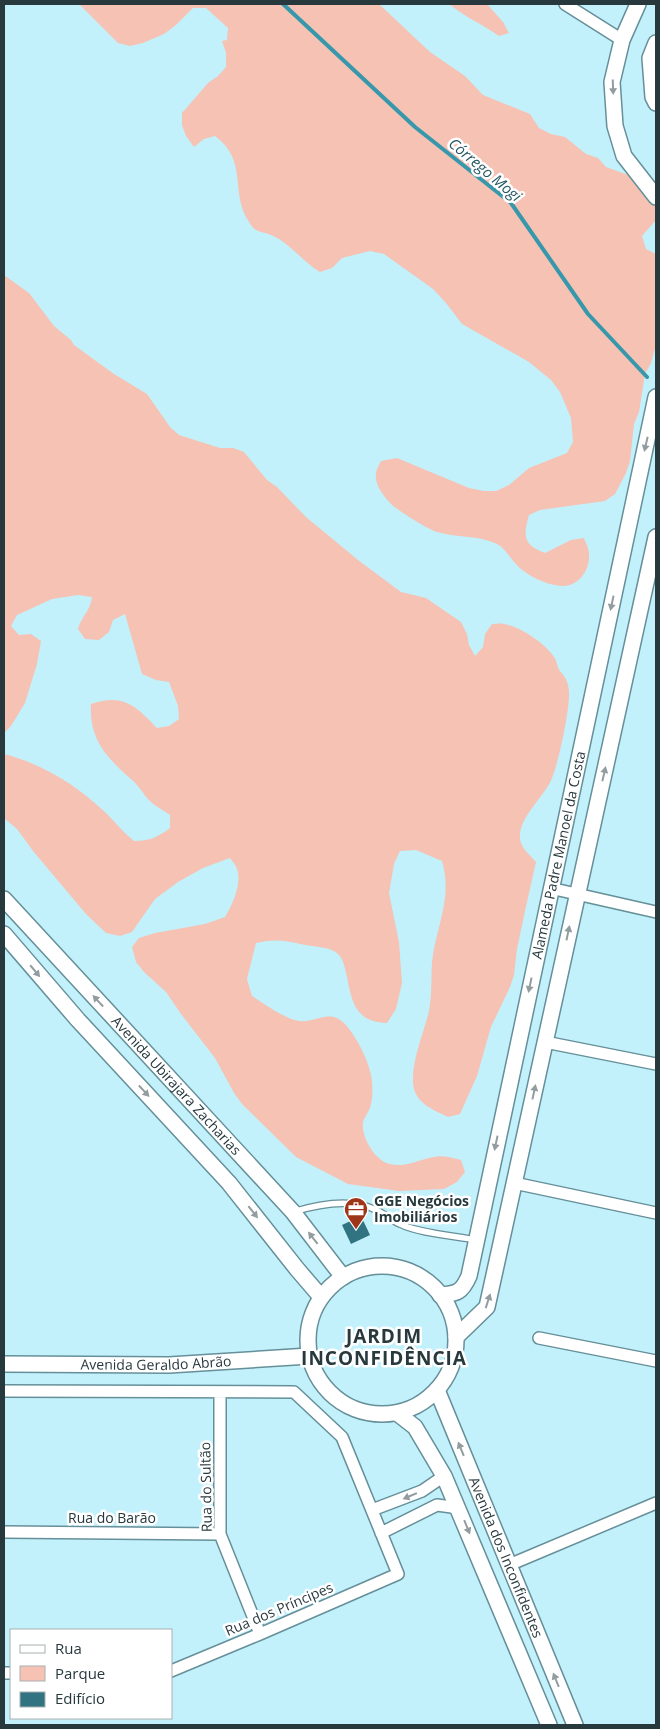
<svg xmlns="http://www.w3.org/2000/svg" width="660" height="1729" font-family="'Open Sans',sans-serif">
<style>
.green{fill:#f5c2b4}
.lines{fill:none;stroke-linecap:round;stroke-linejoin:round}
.stream{stroke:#3798ac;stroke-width:4}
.building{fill:#317381}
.lane-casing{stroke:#658f99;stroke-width:8}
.street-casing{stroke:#658f99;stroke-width:14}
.secondary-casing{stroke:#658f99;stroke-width:18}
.lane{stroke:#fff;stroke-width:5.5}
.street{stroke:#fff;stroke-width:11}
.secondary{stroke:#fff;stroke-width:15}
.oneway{fill:#939c9e}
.labels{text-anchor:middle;stroke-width:5;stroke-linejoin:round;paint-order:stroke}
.street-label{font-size:14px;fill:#27393d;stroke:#fff}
.poi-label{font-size:14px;font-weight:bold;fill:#27393d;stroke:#fff;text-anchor:start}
.water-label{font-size:15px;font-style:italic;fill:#225762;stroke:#fff}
.district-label{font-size:19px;font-weight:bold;letter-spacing:1px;fill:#27393d;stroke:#fff}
</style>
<rect width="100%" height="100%" fill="#c3f1fb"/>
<!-- green -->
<path class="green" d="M79,4H379L430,52L465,76L483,95L530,114L539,128L551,134L565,137L586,154L598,158L606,167L631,176L656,205V220L642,236L646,249L656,254V345L651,363L645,374L639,412L634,424L630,461L626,473L615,494L605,501L540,510L529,515C523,536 523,545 545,553L571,540L584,538C585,541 587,545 588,548C593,565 581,587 562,586C546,585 525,575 515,563C509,557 505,548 497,544C479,535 457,538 437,532C429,530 399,511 392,505C387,500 378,489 377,483C374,474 377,468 381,461L397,458L469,488L484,491H496L509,485L529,468L567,453L573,442L571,418L560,392L551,380L529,362L462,324L446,303L433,289L384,254L370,251L342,258L332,268L320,272C303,262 290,243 271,235C261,231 255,233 249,222C229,192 249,161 215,136L204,139L194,147L186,136L182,125V113L208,83L218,76L226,67V53L222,41L227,40L228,28L206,8H193L176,25L164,34L143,43L130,46L118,43Z
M449,4H487L503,22L509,33L499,36C482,24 465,17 449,4Z
M4,275L29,293L54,326L71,340L74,345L114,374L147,394L170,427L179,435L220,448H233L244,452L267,480L277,487L306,517L358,560L401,592L426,598L461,622L467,634L469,645L475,656L483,647L485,634L492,624C496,624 500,623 504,624C519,626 546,644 554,657C557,661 557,667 560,671C566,678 568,682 569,691C570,709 559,761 552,778C545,796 522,814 520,834C518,846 529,854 536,862L525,911L517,949L514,975L510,987L491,1027L477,1076L460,1114L448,1117C436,1111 420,1105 415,1092C407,1071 424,1033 429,1011C432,995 431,978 432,962C436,925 453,899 442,861L416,850L400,851L394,864L389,893L399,942L402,983L396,1009L387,1023C356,1022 352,1003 347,977C345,969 344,961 339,955C332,947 316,947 306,945C286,941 276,938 256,943L247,979L252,996C264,1004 285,1019 299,1021C317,1023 329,1008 345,1024C356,1036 368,1059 371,1075C373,1085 373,1098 370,1108C368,1113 364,1118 363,1122C361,1137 375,1161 390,1164C406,1168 420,1159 434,1157C443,1155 452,1158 461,1160L465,1172L457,1182L444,1189L399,1191L348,1184L296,1157L242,1104L234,1093L215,1058L181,1014L166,992L144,972L136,962L132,947L139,938L155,933L205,924L225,917C233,903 242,884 237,869C236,865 232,861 230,858L203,868L178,882L155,899L132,932L120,936L106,933L86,914L33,851L17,829L4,818V754C43,764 78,786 107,814C116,823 124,833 134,841C150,841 158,837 170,828V815C163,810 153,805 147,798C142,792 139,786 132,780C107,758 89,740 91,704C123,693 136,706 157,728L169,726L179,719L178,706L169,682L156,680L142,674L125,614L113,620L109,632L99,640L85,639L78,629C82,615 90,612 92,597L78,595L52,599L17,615L11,626L19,635L31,634L41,641L37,664L25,703L11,726L4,733Z"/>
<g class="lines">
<!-- stream -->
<path class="stream" d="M283,4L415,127L511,203L588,314L647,377"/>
</g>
<!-- building -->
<path class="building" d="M361,1216L370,1235L351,1244L342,1225Z"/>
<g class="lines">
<!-- lane casing -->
<g class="lane-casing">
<path id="lane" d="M293,1212C319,1204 351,1198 376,1210C385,1214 392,1221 400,1224C418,1233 455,1236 476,1240"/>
</g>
<!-- street casing -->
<g class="street-casing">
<path id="street" d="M565,4L622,40
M550,888L656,912
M545,1042L656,1064
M514,1183L656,1213
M539,1338L656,1361
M4,1391L294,1392L342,1437L398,1574L260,1634L171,1671
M220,1392V1534L260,1634
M372,1510L422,1491L444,1476
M4,1532L220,1534
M381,1533L437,1505L459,1508
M509,1565L656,1503
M4,1673H11"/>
</g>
<!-- secondary casing -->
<g class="secondary-casing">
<g id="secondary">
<path d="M638,4L622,40L612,82L615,126L624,156L656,197"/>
<path d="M656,43L650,58L653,97L656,103"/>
<path id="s1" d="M4,899L293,1212L343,1277"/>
<path d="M4,934L78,1020L229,1183L297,1269L321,1297"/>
<circle cx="382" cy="1340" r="74"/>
<path id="s2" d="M440,1295C457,1294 462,1292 469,1276L656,397"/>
<path d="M456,1337L487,1307L656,537"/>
<path id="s3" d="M4,1364L169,1365L309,1356"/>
<path id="s4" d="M437,1390L575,1725"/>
<path d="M397,1413L415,1427L444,1476L549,1725"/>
</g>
</g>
<!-- lane -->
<use href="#lane" class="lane"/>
<!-- street -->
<use href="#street" class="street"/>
<!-- secondary -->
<use href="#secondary" class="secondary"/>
</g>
<!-- one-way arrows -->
<defs><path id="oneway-solid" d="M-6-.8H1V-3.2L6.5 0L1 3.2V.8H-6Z" transform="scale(1.25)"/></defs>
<g class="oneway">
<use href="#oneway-solid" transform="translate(613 87) rotate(88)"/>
<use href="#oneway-solid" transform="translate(646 444) rotate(103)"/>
<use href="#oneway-solid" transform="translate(612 603) rotate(102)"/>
<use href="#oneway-solid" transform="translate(604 774) rotate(-77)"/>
<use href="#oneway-solid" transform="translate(568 933) rotate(-78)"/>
<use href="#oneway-solid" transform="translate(35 971) rotate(50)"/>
<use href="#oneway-solid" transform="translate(530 985) rotate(102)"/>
<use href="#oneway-solid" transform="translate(98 1001) rotate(-133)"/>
<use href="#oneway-solid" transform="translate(144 1091) rotate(47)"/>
<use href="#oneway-solid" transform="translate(534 1092) rotate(-78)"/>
<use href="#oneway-solid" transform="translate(496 1143) rotate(102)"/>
<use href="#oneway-solid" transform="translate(253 1212) rotate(52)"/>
<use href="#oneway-solid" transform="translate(313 1238) rotate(-128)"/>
<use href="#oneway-solid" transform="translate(488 1301) rotate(-72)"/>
<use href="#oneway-solid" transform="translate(461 1449) rotate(-112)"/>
<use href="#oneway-solid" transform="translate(410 1496) rotate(157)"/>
<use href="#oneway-solid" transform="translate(467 1527) rotate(68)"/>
<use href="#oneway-solid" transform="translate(556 1680) rotate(-112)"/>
</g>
<!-- icons -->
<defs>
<g id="office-pin" transform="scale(1.25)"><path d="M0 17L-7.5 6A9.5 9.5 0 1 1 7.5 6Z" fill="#9e371a" stroke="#fff"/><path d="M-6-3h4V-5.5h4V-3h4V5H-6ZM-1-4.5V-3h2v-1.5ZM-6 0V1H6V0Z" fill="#fff"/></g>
</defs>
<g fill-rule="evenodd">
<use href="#office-pin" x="356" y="1209"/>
</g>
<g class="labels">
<!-- street labels -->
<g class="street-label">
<text dy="5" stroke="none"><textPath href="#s2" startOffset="468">Alameda Padre Manoel da Costa</textPath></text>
<text dy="5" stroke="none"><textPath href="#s1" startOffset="254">Avenida Ubirajara Zacharias</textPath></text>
<text dy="5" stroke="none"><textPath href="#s3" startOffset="152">Avenida Geraldo Abrão</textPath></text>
<text transform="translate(206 1487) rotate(-91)" y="5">Rua do Sultão</text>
<text x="112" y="1523">Rua do Barão</text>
<text dy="5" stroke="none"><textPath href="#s4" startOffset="181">Avenida dos Inconfidentes</textPath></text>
<text transform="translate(279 1609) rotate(-23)" y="5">Rua dos Príncipes</text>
</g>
<!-- poi labels -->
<g class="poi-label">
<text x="374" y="1206">GGE Negócios<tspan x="374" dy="16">Imobiliários</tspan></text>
</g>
<!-- water labels -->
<g class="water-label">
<text transform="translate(485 170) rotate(40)" y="5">Córrego Mogi</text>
</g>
<!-- district labels -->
<g class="district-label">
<text x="384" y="1343">JARDIM<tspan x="384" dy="22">INCONFIDÊNCIA</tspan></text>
</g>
</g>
<!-- border -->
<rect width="660" height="1729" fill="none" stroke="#27393d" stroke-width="10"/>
<!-- legend -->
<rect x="10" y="1629" width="162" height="90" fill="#ffffff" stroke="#a9b0b1"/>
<rect x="20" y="1645" width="25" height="8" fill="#ffffff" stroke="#a9b0b1"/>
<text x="55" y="1654" font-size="15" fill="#27393d">Rua</text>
<rect x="20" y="1666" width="25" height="15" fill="#f5c2b4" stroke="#a9b0b1"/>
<text x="55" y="1679" font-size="15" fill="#27393d">Parque</text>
<rect x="20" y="1692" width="25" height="15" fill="#317381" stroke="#a9b0b1"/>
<text x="55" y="1704" font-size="15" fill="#27393d">Edifício</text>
</svg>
